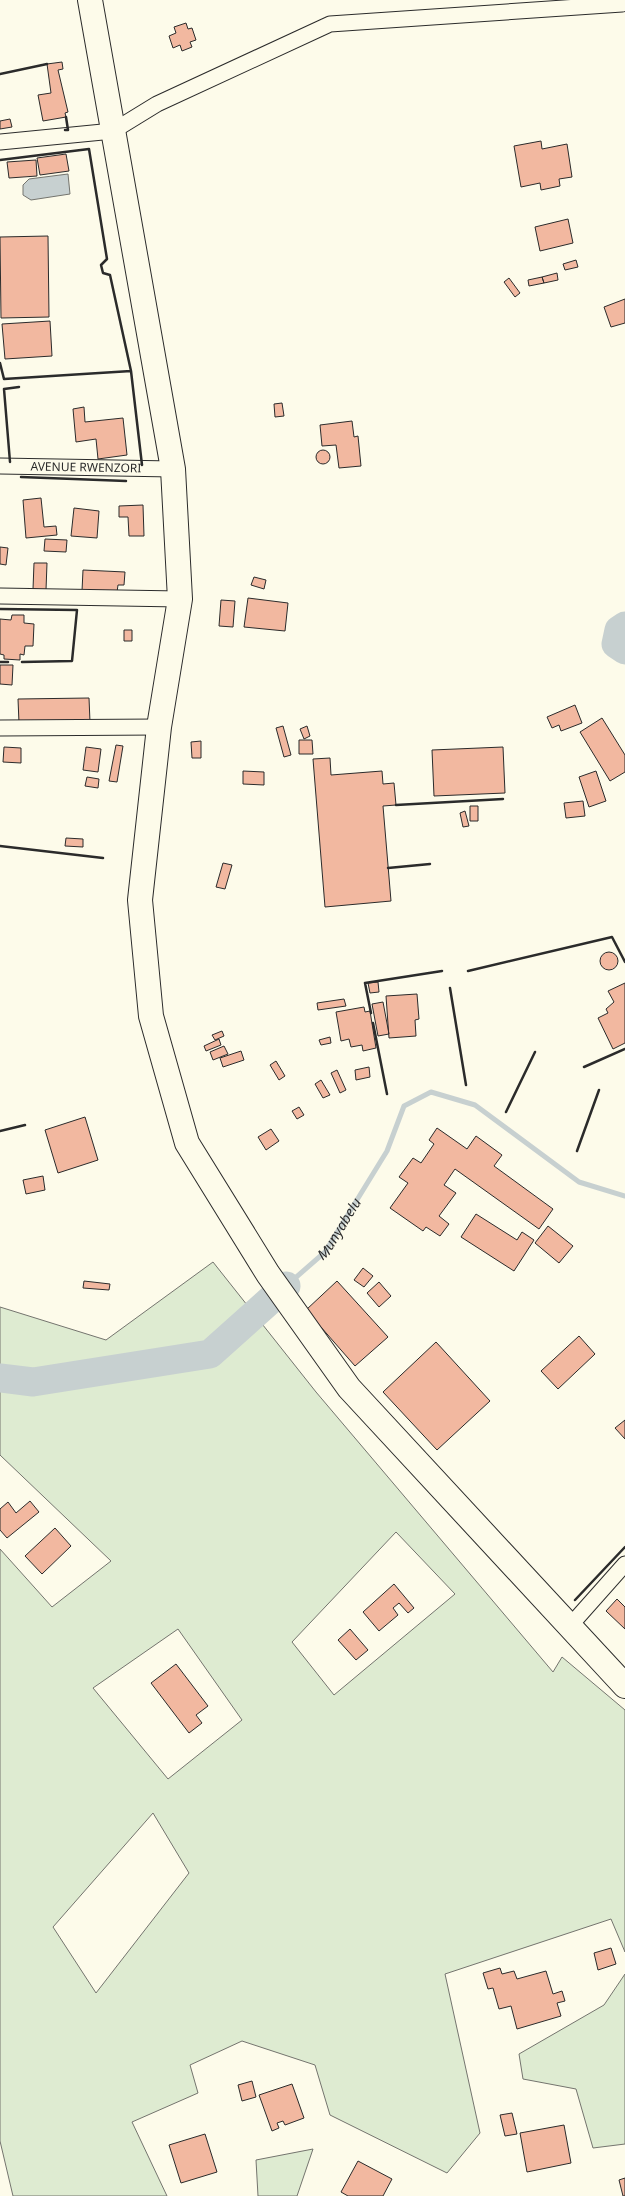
<svg xmlns="http://www.w3.org/2000/svg" width="625" height="2196" font-family="'Noto Sans',sans-serif">
<style>
.green{fill:#deebd1;stroke:#74746e;fill-rule:evenodd}
.water{fill:#c7d0d0;stroke:#74746e}
.lines{fill:none;stroke-linecap:round;stroke-linejoin:round}
.stream{stroke:#c7d0d0;stroke-width:5}
.river{stroke:#c7d0d0;stroke-width:29}
.building{fill:#f2b8a0;stroke:#2b2b2b}
.minor-casing{stroke:#2b2b2b;stroke-width:17}
.trunk-casing{stroke:#2b2b2b;stroke-width:26}
.minor{stroke:#fdfbea;stroke-width:15}
.trunk{stroke:#fdfbea;stroke-width:24}
.wall{stroke:#2b2b2b;stroke-width:2.5}
.labels{text-anchor:middle;stroke-width:4;stroke-linejoin:round;paint-order:stroke}
.street-label{font-size:12px;fill:#2b2b2b;stroke:#fdfbea}
.water-label{font-size:14px;font-style:italic;fill:#2b2b2b;stroke:#fdfbea}
</style>
<rect width="100%" height="100%" fill="#fdfbea"/>
<!-- green -->
<path class="green" d="M213,1262L316,1392L553,1672L562,1657L625,1710V1952L611,1919L445,1974L480,2133L447,2173L330,2115L315,2065L242,2041L190,2065L198,2093L132,2122L167,2196H13L0,2141V1549L52,1607L111,1561L0,1455V1307L106,1340ZM396,1532L455,1594L334,1695L292,1642ZM178,1629L242,1720L168,1779L93,1688ZM153,1813L189,1873L96,1993L53,1927Z
M625,1974V2144L593,2148L576,2089L523,2079L519,2054L604,2005Z
M313,2149L297,2196H258L256,2160Z"/>
<!-- water -->
<path class="water" d="M68,174L70,194L31,200L23,195V185L29,179Z"/>
<g class="lines">
<!-- stream -->
<path class="stream" id="s1" d="M286,1286L325,1252L387,1151L404,1106L431,1092L475,1105L579,1182L625,1196"/>
<!-- river -->
<path class="river" d="M625,626L619,630L616,644L625,650
M0,1378L33,1382L210,1354L286,1286"/>
</g>
<!-- building -->
<path class="building" d="M186,23L188,29L192,28L196,40L190,42L192,47L182,51L180,45L173,48L169,36L176,33L174,27Z
M62,62L63,69L58,70L68,112L65,113L66,117L43,121L38,95L51,93L47,64Z
M10,119L12,127L0,129V121Z
M541,141L542,149L567,144L572,177L559,179L560,186L541,190L540,183L521,187L514,146Z
M66,154L69,171L40,175L37,158Z
M36,160L37,176L9,178L7,162Z
M568,219L573,243L540,251L535,227Z
M48,236L49,317L1,318L0,237Z
M576,260L578,267L565,270L563,264Z
M557,273L558,280L544,283L542,277Z
M542,277L544,283L529,286L528,280Z
M509,278L520,293L515,297L504,282Z
M625,299V323L611,327L604,307Z
M50,321L52,356L5,359L2,324Z
M282,403L284,416L275,417L274,404Z
M84,407L85,422L123,418L127,455L98,459L96,439L76,442L73,409Z
M352,421L354,437L358,436L361,466L339,468L336,445L322,446L320,425Z
M316 457a7 7 0 1 1 14 0a7 7 0 1 1-14 0Z
M41,498L44,527L56,526L57,535L26,538L23,500Z
M143,505L144,536H129L128,517H119V506Z
M74,508L99,511L97,538L71,536Z
M45,539L67,540L66,552L44,551Z
M0,547L8,548L6,565L0,564Z
M34,563H47L46,590L33,589Z
M83,570L125,572L124,585H118L117,592L82,591Z
M254,577L266,580L264,589L251,585Z
M248,598L288,603L285,631L244,627Z
M221,600L235,601L233,627L219,626Z
M12,615H24V623L34,624L33,646H25L24,655L20,654V660L4,659V655L0,654V619L11,620Z
M124,630H132V641H124Z
M0,665H13L12,685L0,684Z
M89,698L90,722L19,723L18,699Z
M575,705L582,723L561,731L559,725L552,728L547,717Z
M602,718L625,755V772L610,781L580,732Z
M283,726L291,755L284,757L276,728Z
M307,726L310,736L304,739L300,729Z
M299,740H312L313,754H299Z
M201,741V758H192L191,742Z
M116,745L123,746L117,782L109,781Z
M4,747L21,748V763L3,762Z
M86,747L101,749L98,772L83,770Z
M503,747L505,793L434,796L432,750Z
M330,758L331,775L382,771L383,784L394,783L396,805L383,806L391,901L325,907L313,759Z
M243,771L264,772V785L243,784Z
M596,771L606,801L589,807L579,777Z
M87,777L99,779L98,788L85,786Z
M583,801L585,816L566,818L564,803Z
M470,806H478V821H470Z
M465,811L469,826L463,827L460,813Z
M66,838L83,839V847L65,846Z
M223,863L232,865L225,889L216,887Z
M600 961a9 9 0 1 1 18 0a9 9 0 1 1-18 0Z
M378,982L379,992L370,993L368,983Z
M625,983V1043L613,1049L598,1018L608,1013L606,1009L614,1002L608,991Z
M417,994L419,1019L415,1020L416,1036L389,1038L386,996Z
M344,999L346,1006L318,1010L317,1003Z
M383,1002L389,1034L378,1036L372,1004Z
M364,1007L365,1012L370,1011L376,1048L363,1051L362,1045L351,1047L349,1039L341,1041L336,1012Z
M222,1031L224,1036L215,1040L212,1035Z
M330,1037L331,1043L321,1045L319,1040Z
M219,1039L221,1045L206,1051L204,1046Z
M224,1046L228,1054L213,1060L210,1052Z
M241,1051L244,1060L223,1067L220,1058Z
M276,1061L285,1076L279,1080L270,1065Z
M369,1067L370,1077L356,1080L355,1070Z
M337,1070L346,1090L340,1093L331,1073Z
M321,1080L330,1095L323,1098L315,1084Z
M299,1107L304,1115L297,1119L292,1111Z
M85,1117L98,1160L58,1173L45,1130Z
M437,1128L467,1149L476,1136L502,1155L494,1166L553,1209L539,1229L455,1169L444,1185L456,1193L439,1216L449,1224L440,1236L426,1227L423,1231L390,1208L408,1183L399,1177L413,1158L421,1163L434,1144L429,1140Z
M271,1129L279,1141L266,1150L258,1137Z
M43,1176L45,1190L26,1194L23,1180Z
M476,1214L517,1240L522,1232L534,1240L514,1271L461,1237Z
M548,1226L573,1246L559,1263L535,1243Z
M363,1268L373,1276L364,1287L354,1280Z
M84,1281L110,1284L109,1290L83,1288Z
M337,1281L388,1337L355,1366L306,1310Z
M379,1282L391,1296L379,1307L367,1293Z
M579,1336L595,1354L558,1389L541,1371Z
M436,1342L490,1401L437,1450L383,1392Z
M625,1420V1439L615,1428Z
M30,1501L39,1512L7,1538L0,1530V1509L8,1502L16,1513Z
M55,1528L71,1546L42,1574L25,1556Z
M394,1584L414,1608L408,1613L399,1603L393,1608L398,1615L379,1631L363,1612Z
M617,1599L625,1607V1629L606,1611Z
M350,1629L368,1650L356,1660L338,1640Z
M176,1664L208,1706L196,1715L202,1723L189,1733L151,1683Z
M611,1948L616,1964L598,1970L594,1953Z
M500,1968L502,1974L514,1971L517,1979L546,1971L553,1994L562,1991L565,2001L557,2003L561,2016L517,2029L511,2006L499,2009L493,1988L488,1989L483,1973Z
M252,2081L256,2097L242,2101L238,2085Z
M292,2084L304,2118L285,2125L283,2121L277,2123L279,2128L272,2131L259,2095Z
M512,2113L517,2134L505,2136L500,2115Z
M564,2125L571,2163L527,2172L520,2133Z
M205,2134L217,2172L181,2183L169,2145Z
M358,2161L392,2179L383,2196H348L341,2192Z
M625,2178V2196H623L619,2180Z"/>
<g class="lines">
<!-- minor casing -->
<g class="minor-casing">
<g id="minor">
<path d="M0,142L113,131L157,104L330,24L622,4L625,2"/>
<path id="s2" d="M0,466L173,469"/>
<path d="M0,596L180,599"/>
<path d="M0,728L159,727"/>
<path d="M569,1627L625,1564"/>
</g>
</g>
<!-- trunk casing -->
<g class="trunk-casing">
<path id="trunk" d="M90,0L173,469L180,599L159,727L140,900L151,1016L187,1143L268,1274L349,1388L625,1686"/>
</g>
<!-- minor -->
<use href="#minor" class="minor"/>
<!-- trunk -->
<use href="#trunk" class="trunk"/>
<!-- wall -->
<path class="wall" d="M0,74L47,64
M65,130H68L66,117
M0,160L89,149L107,259L101,265L103,273L110,275L131,371L4,379L0,363
M131,371L142,465
M10,462L4,389L19,387
M21,477L126,481
M0,609L77,610L72,661L22,662
M0,662H8
M396,805L503,799
M0,846L103,858
M388,868L430,864
M468,971L612,937L625,962
M450,988L466,1085
M371,1013L365,983L442,971
M373,1023L387,1094
M584,1067L625,1049
M506,1112L535,1052
M0,1131L25,1125
M577,1151L599,1090
M575,1600L625,1547"/>
</g>
<g class="labels">
<!-- street labels -->
<g class="street-label">
<text dy="4" stroke="none"><textPath href="#s2" startOffset="86">AVENUE RWENZORI</textPath></text>
</g>
<!-- water labels -->
<g class="water-label">
<text dy="5" stroke="none"><textPath href="#s1" startOffset="79">Munyabelu</textPath></text>
</g>
</g>
</svg>
